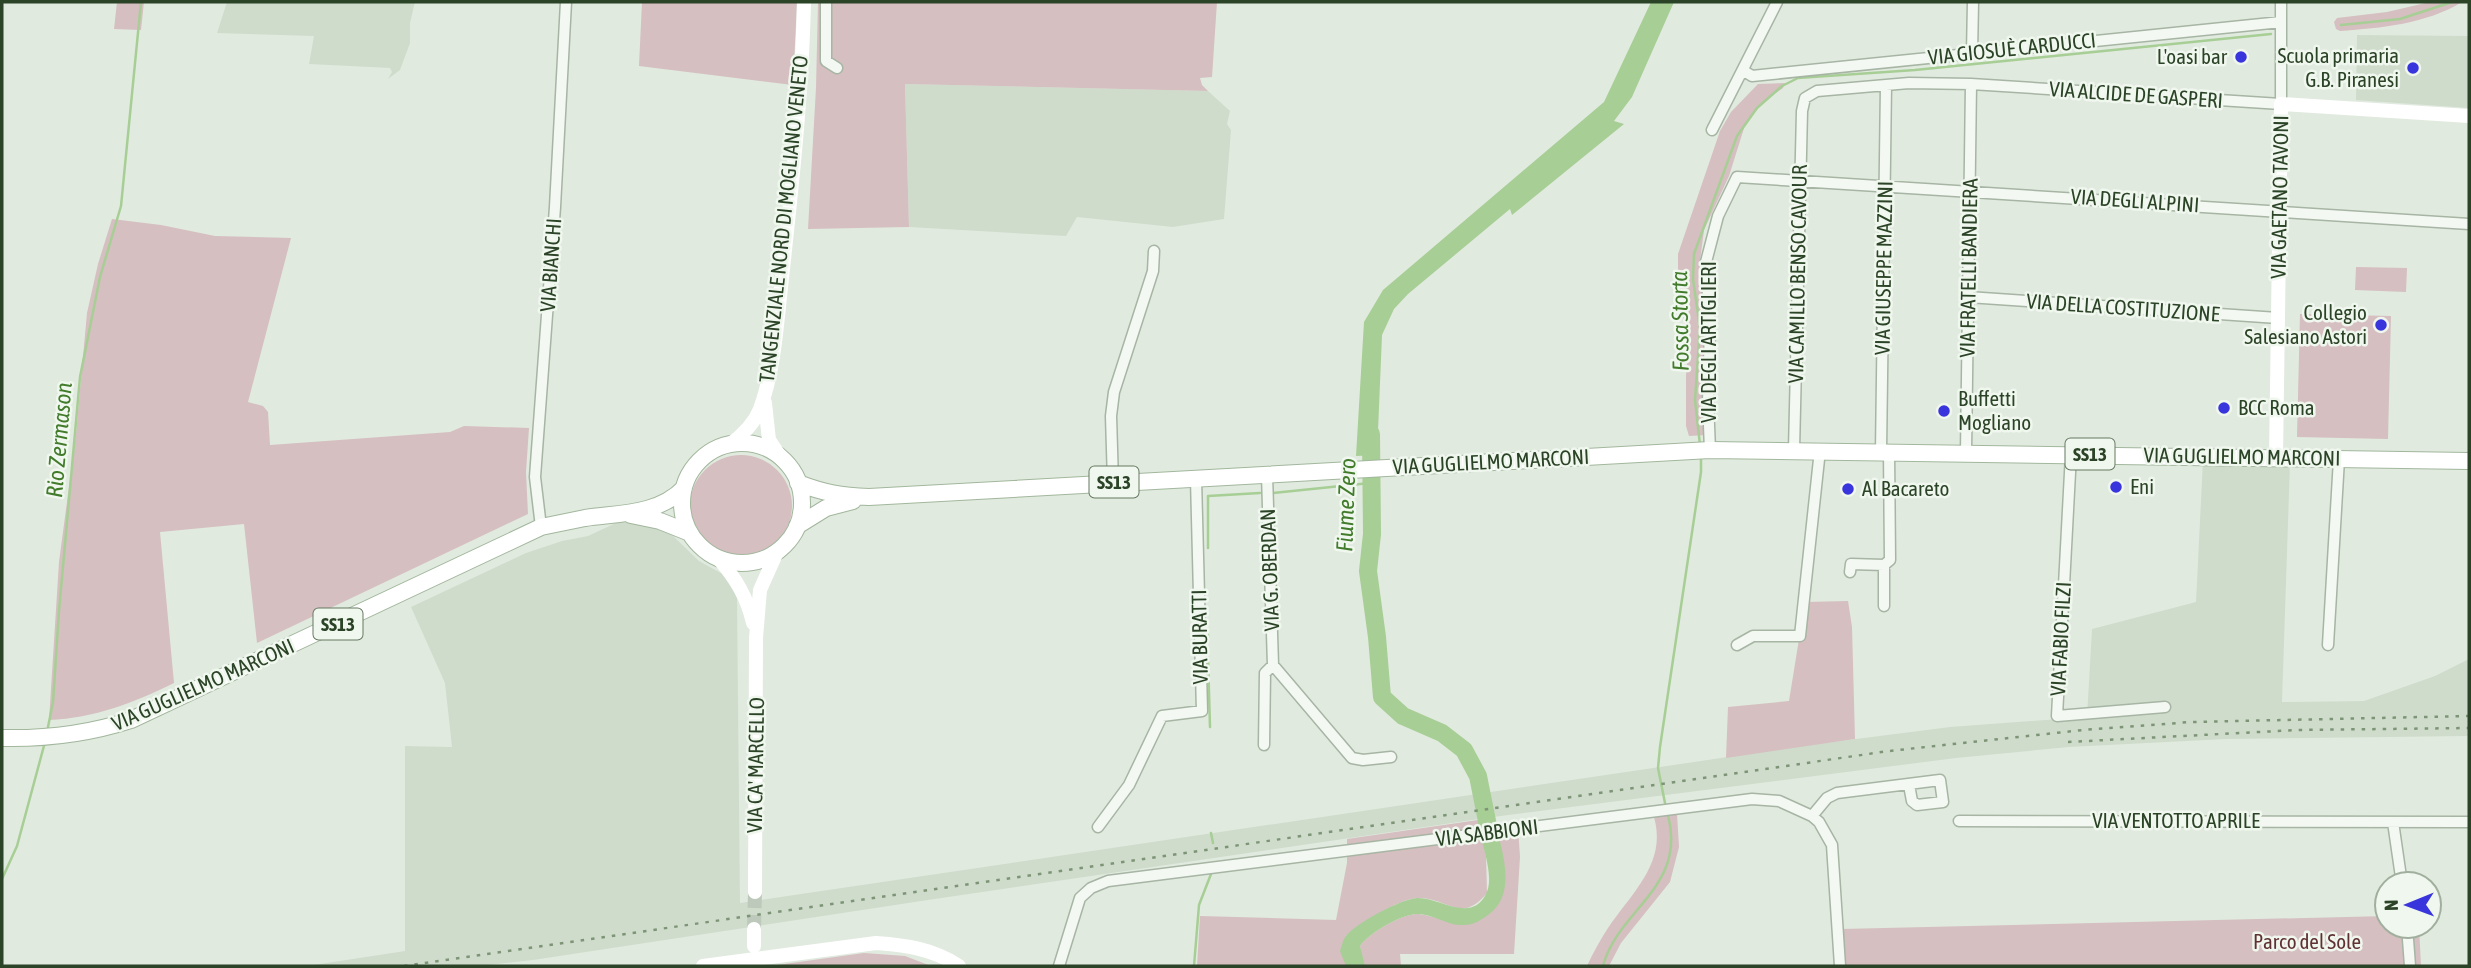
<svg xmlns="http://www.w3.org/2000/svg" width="2471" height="968" font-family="'Asap Condensed',sans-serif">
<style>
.built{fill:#cfdccc}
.green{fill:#d5bfc0}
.water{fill:#a7ce95}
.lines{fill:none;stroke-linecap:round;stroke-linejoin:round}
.stream{stroke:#a7ce95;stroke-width:2.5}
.river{stroke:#a7ce95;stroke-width:18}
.secondary-tunnel{stroke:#bdc9ba;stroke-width:14;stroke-dasharray:14 7;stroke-linecap:butt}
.street-casing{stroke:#a7b5a4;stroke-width:13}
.primary-casing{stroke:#a2b79d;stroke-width:18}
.street{stroke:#f3f8f2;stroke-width:10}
.secondary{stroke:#fff;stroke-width:14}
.primary{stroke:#fff;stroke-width:16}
.rail{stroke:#7d9576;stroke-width:2.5;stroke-dasharray:3.5 7;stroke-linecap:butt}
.poi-dot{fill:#3935dd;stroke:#f0f7ee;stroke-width:2.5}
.labels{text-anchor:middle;stroke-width:5;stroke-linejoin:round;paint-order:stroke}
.shield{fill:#f0f7ee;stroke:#667962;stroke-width:2}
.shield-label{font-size:19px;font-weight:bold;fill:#2b4326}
.street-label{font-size:21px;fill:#2b4326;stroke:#f0f7ee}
.poi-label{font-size:21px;fill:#2b4326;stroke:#f0f7ee;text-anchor:start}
.park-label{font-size:21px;fill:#603132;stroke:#f0f7ee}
.water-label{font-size:23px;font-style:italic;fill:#417b2b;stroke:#f0f7ee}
</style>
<rect width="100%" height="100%" fill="#e1eadf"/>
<!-- built -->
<path class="built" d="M227,2H415L410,23V43L400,70L388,79L392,72L390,68L309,64L314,36L217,33Z
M2357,35L2469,36V108L2356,100Z
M905,84L1208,91L1230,111L1227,124L1231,130L1224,219L1173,227L1077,217L1066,236L909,227Z
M2203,460L2290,463L2282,702L2364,701L2435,676L2469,659V736L2226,739L2069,747L1956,758L1493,817L928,900L533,960L479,966H307L405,951V746L452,747L445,683L411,607L526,553L562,541L588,536L618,522L651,524L667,530L699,561L728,577L737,597L740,903L1809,745L1950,727L2087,717L2092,629L2196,602Z"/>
<!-- green -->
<path class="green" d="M117,2H144L141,30L114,29Z
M642,2H797L793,85L639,66Z
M818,2H1217L1212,77L1200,78L1202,85L1208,91L905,84L909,227L808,229L816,88Z
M2430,2H2462C2426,24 2381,28 2340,31L2336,29L2334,22L2337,18L2387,12Z
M1785,83L1783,88L1763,102L1745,125L1729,176L1704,230L1700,261L1706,306V435L1689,436L1686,426V376L1688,354L1678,276V254L1720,131L1731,112L1758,84Z
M112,219L161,225L215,236L291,238L248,402L263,406L268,412L270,445L450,432L464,426L529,428L526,472L528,514L257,643L244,524L160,532L174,683C133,703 95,718 49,720L59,562L76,434L87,313L98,264Z
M2356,267L2407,268L2406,292L2355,290Z
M2300,314L2391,316L2388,439L2297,437Z
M690 506a51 51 0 1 1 102 0a51 51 0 1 1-102 0Z
M1848,601L1852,627L1855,739L1726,758L1728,707L1789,701L1805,602Z
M1674,808L1677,814L1679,847L1670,882L1621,943L1609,966H1587C1593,953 1600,940 1608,928C1634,890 1670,860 1652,811Z
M1478,820L1486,856L1487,893C1461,925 1447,897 1418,898C1397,899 1362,924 1346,936V966H1197L1200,916L1336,920L1347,863V839Z
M1518,827L1520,857L1514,954H1400L1401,966H1365L1362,963L1360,946C1369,933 1400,915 1416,914C1428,914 1451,923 1464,925L1505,874L1497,831Z
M2387,916V926H2419L2421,966H1834L1833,931L1841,929Z
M864,953L905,956L931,966H770Z"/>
<!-- water -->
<path class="water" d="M1651,2H1674L1632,97L1614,121L1624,124L1512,215L1510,209L1408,294L1394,309L1382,335L1377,455L1356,456L1364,322L1383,290L1604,102Z
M1493,817C1501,846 1519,894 1488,915C1481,920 1473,925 1464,925C1447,926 1432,913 1416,914C1400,915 1369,933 1360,946L1365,966H1346L1340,951C1342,946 1343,939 1346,936C1356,923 1401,899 1417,898C1439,897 1471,924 1486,894C1496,875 1479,840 1478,820Z"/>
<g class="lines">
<!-- stream -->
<path class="stream" d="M2341,25L2400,19L2452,2
M1700,445L1695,400L1700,328L1693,279L1694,254L1737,136L1757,108L1782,86L1798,78L1915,70L2271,34
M1273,493L1370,483
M1208,548V496L1260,493
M1208,635V642
M1208,658L1210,727
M47,732L53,702L59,611L80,377L100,277L121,206L141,2
M1666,808L1658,768L1660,747L1701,472V455
M1211,833L1213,843
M2,879L17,846L45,742
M1194,966L1199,905L1211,874
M1603,966C1618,909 1687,888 1668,815"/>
<!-- river -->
<path class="river" d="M1371,434L1372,534L1368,571L1377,637L1382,697L1403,716L1442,733L1464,750L1478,776L1491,841"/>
<!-- secondary-tunnel -->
<path class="secondary-tunnel" d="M754,929L755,892"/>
<!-- street casing -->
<g class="street-casing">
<path id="street" d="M826,2V61L837,68
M1972,53L1973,2
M1744,71L1752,76L2281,22
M1712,130L1777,2
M1968,297L2278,318
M1710,450L1708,401L1710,329L1706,262L1718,216L1737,177L2469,224
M1794,450L1802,111L1805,98L1817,91L1909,83L1971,84L2281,104V2
M1881,451L1886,85
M1966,452L1971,84
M2071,454L2057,716L2165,707
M1267,475L1273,665L1352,758L1363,760L1391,757
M1113,482L1111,416L1114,392L1153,271L1154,251
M541,527L535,477L555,207L566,2
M1850,572L1851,564L1884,565
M1884,606V565L1890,560L1889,451
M1737,645L1753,636H1800L1820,450
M2328,645L2339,459
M1264,745L1265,673L1273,665
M1812,816L1827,798L1837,793L1940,780L1943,802L1917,805L1912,801L1909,785
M1959,821L2469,822
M2393,822L2402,884
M1098,827L1129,785L1162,716L1202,711L1196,479
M2407,926L2410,966
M1059,966L1080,898L1091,888L1108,881L1752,799L1779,801L1812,816L1819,822L1832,845L1840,966"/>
</g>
<!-- primary casing -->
<g class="primary-casing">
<path id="primary" d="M682 503a60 60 0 1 1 120 0a60 60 0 1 1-120 0Z
M798,483C824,493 841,496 869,497L1710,450L2469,461
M631,515L660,521L690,533
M797,526L826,508L853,501
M2,738C47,739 88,734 131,720L541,527C556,524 570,521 585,518C619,513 658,515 684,488"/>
</g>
<!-- street -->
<use href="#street" class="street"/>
<!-- secondary -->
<path class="secondary" d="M765,403L769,440L781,458
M729,445C743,435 754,424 760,409C775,368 777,321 782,278C792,186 802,94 804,2
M2276,458L2281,104L2469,116
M719,559C736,579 747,597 753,623
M755,892L756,638L760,590L777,552
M754,946V929
M703,966L876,943C906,945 933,949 959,966"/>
<!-- primary -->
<use href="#primary" class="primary"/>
<!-- rail -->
<path class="rail" d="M2068,742L2297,730L2469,728
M404,966L1889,751L2083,730L2191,722L2469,716"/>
</g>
<!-- markers -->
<g class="poi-dot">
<circle cx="2241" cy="57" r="7"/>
<circle cx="2413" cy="68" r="7"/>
<circle cx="2381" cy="325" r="7"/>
<circle cx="2224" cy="408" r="7"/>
<circle cx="1944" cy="411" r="7"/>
<circle cx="2116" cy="487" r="7"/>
<circle cx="1848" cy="489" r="7"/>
</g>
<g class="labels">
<!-- shield labels -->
<g class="shield">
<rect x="2065.5" y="438.5" width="49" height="31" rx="5"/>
<rect x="1089.5" y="466.5" width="49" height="31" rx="5"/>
<rect x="313.5" y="608.5" width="49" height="31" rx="5"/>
</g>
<g class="shield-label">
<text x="2090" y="461">SS13</text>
<text x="1114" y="489">SS13</text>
<text x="338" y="631">SS13</text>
</g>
<!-- street labels -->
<g class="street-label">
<text transform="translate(2012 49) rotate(-6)" y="7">VIA GIOSUÈ CARDUCCI</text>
<text transform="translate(2136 95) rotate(4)" y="7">VIA ALCIDE DE GASPERI</text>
<text transform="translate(2280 197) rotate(-89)" y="7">VIA GAETANO TAVONI</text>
<text transform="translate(2135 201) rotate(4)" y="7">VIA DEGLI ALPINI</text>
<text transform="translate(784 219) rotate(-84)" y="7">TANGENZIALE NORD DI MOGLIANO VENETO</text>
<text transform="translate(551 265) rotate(-86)" y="7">VIA BIANCHI</text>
<text transform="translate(1884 268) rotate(-89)" y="7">VIA GIUSEPPE MAZZINI</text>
<text transform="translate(1969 268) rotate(-89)" y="7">VIA FRATELLI BANDIERA</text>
<text transform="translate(1798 274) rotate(-89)" y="7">VIA CAMILLO BENSO CAVOUR</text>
<text transform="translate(2123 308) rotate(4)" y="7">VIA DELLA COSTITUZIONE</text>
<text transform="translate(1709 342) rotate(-90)" y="7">VIA DEGLI ARTIGLIERI</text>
<text transform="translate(2242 457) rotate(1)" y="7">VIA GUGLIELMO MARCONI</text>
<text transform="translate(1491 462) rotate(-3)" y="7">VIA GUGLIELMO MARCONI</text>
<text transform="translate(1270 570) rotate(-92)" y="7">VIA G. OBERDAN</text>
<text transform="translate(1200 637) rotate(-91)" y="7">VIA BURATTI</text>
<text transform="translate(2061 639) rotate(-87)" y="7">VIA FABIO FILZI</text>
<text transform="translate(203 685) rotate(-24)" y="7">VIA GUGLIELMO MARCONI</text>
<text transform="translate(756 765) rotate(-89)" y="7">VIA CA' MARCELLO</text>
<text x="2176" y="828">VIA VENTOTTO APRILE</text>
<text transform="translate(1487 833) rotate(-7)" y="7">VIA SABBIONI</text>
</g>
<!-- poi labels -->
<g class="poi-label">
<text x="2399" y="63" text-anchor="end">Scuola primaria<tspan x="2399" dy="24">G.B. Piranesi</tspan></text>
<text x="2227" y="64" text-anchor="end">L'oasi bar</text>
<text x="2367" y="320" text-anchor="end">Collegio<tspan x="2367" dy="24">Salesiano Astori</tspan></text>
<text x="1958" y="406">Buffetti<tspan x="1958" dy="24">Mogliano</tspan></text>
<text x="2238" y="415">BCC Roma</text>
<text x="2130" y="494">Eni</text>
<text x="1862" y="496">Al Bacareto</text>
</g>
<!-- park labels -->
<g class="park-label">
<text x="2307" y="949">Parco del Sole</text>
</g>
<!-- water labels -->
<g class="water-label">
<text transform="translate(1680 321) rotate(-91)" y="8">Fossa Storta</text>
<text transform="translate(59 440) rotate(-85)" y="8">Rio Zermason</text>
<text transform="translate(1346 505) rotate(-88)" y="8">Fiume Zero</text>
</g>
</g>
<!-- border -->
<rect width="2471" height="968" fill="none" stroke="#2b4326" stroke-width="7"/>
<!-- north arrow -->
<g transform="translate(2408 905) rotate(269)"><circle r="33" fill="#f0f7ee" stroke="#a1af9e" stroke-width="2"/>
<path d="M0-5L12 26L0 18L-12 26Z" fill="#3935dd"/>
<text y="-10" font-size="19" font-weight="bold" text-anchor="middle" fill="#2b4326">N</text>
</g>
</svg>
